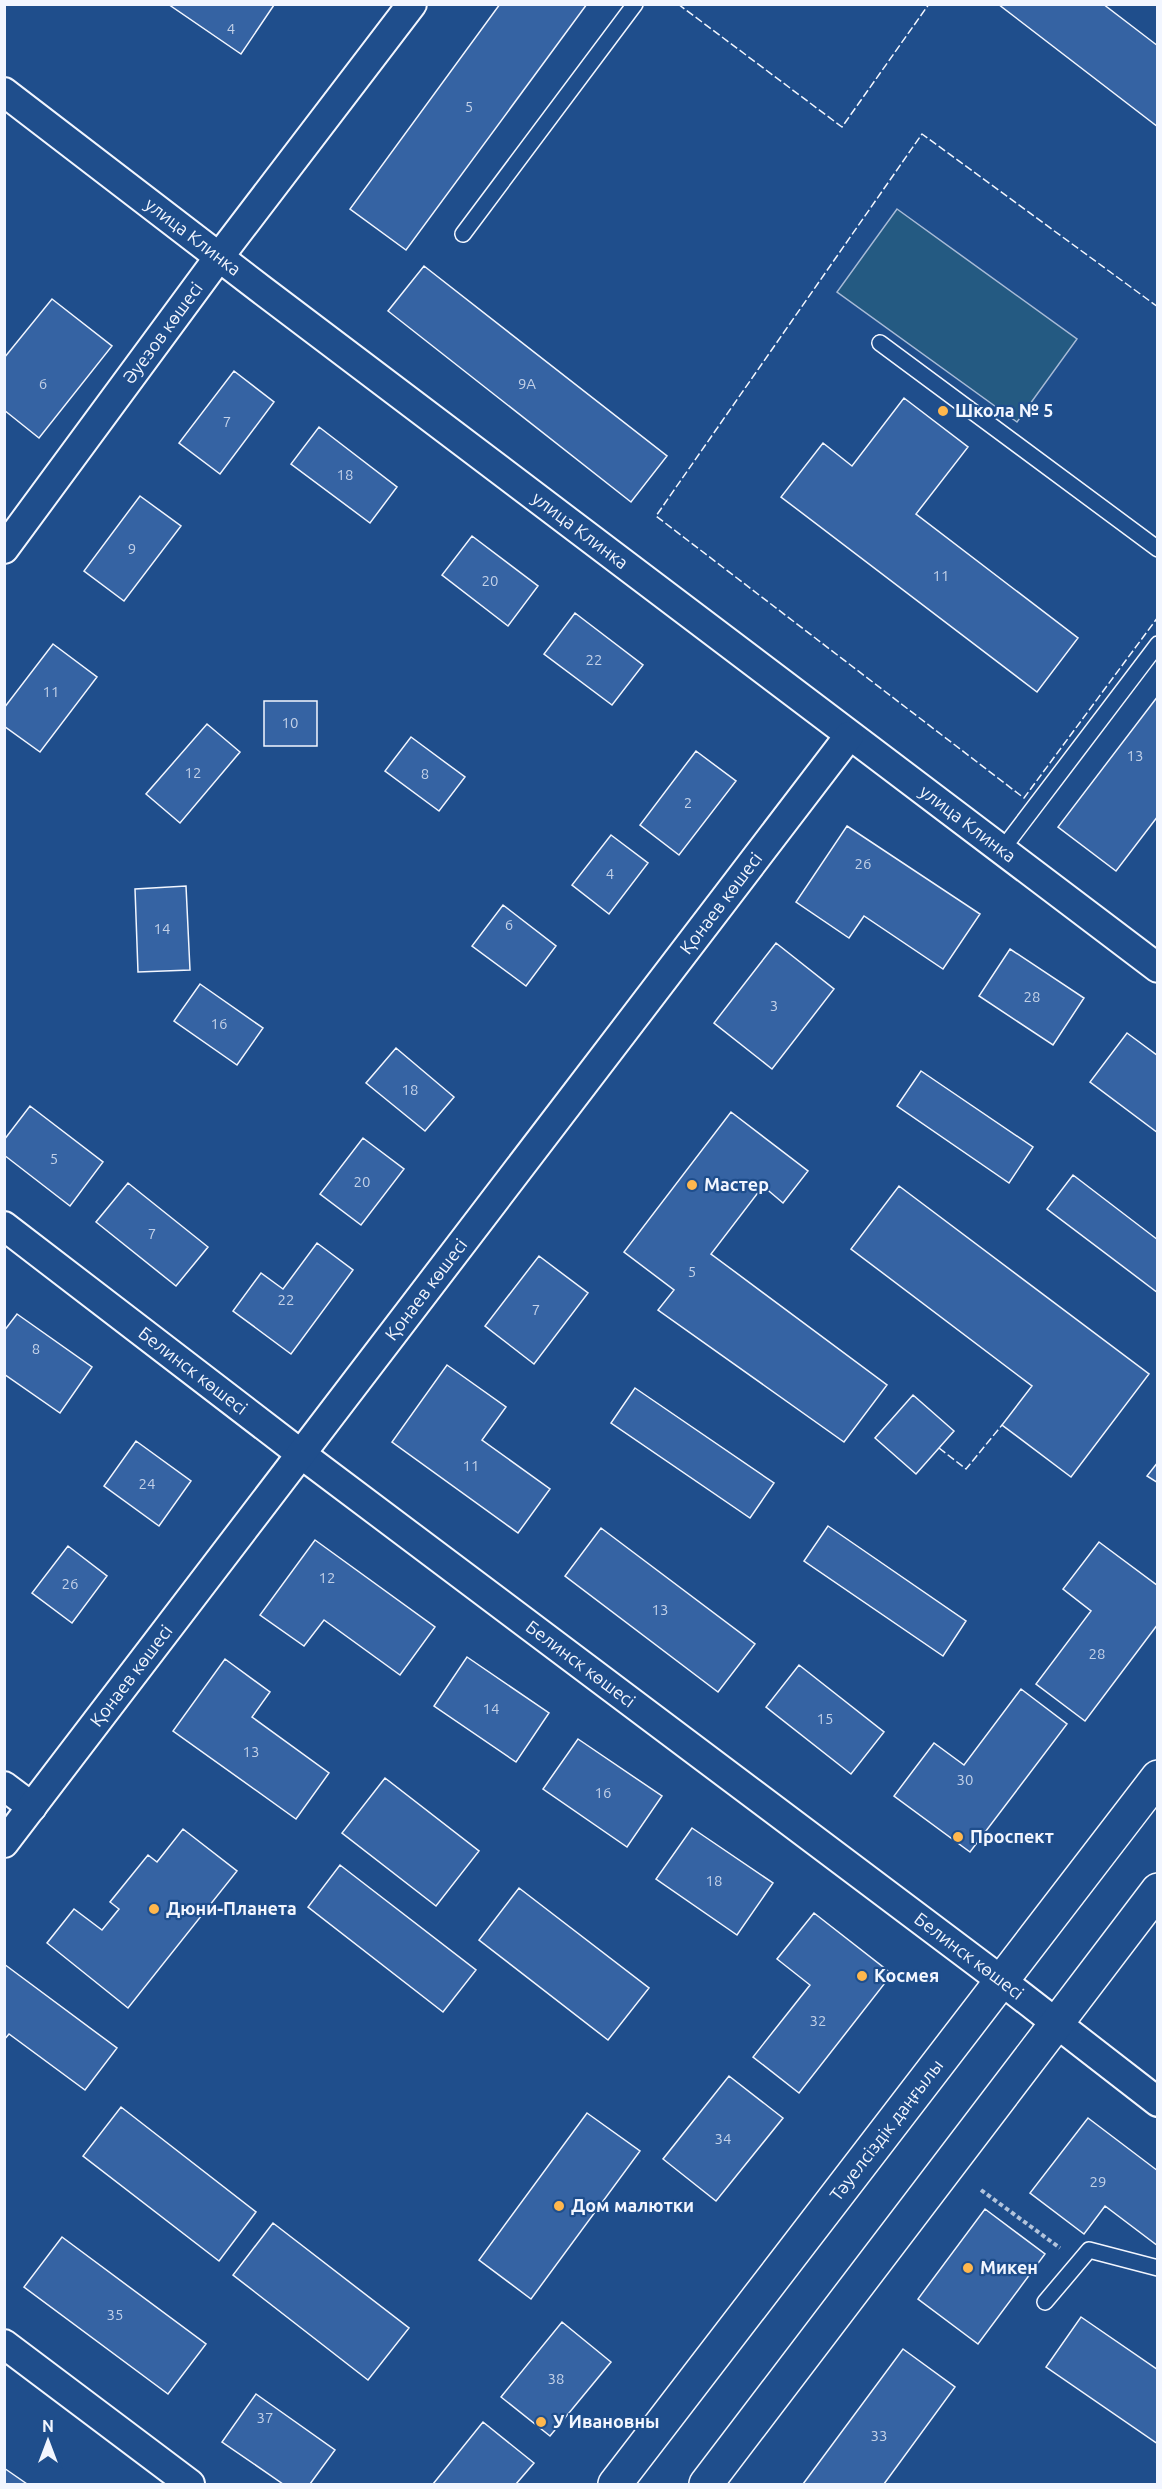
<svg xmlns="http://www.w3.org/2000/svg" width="1162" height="2489" font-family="Ubuntu,sans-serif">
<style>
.green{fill:#245a82;stroke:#a8bbd7;stroke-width:1.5}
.building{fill:#3563a3;stroke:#f2f6ff;stroke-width:1.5}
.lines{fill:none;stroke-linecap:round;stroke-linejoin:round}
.service-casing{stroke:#f2f6ff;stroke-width:18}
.minor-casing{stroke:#f2f6ff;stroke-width:32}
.tertiary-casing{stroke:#f2f6ff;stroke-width:36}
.path{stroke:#b3c4dc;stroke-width:4;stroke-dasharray:4.5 3;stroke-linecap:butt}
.service{stroke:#1f4e8c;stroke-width:15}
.minor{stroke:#1f4e8c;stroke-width:28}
.tertiary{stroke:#1f4e8c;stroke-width:33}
.fence{stroke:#f2f6ff;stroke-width:1.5;stroke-dasharray:8 3;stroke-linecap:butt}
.poi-dot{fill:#ffb74d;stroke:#1f4e8c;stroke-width:2}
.labels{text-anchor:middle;stroke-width:4.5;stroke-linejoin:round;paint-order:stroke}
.number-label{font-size:15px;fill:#c3d1e8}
.street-label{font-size:18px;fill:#f2f6ff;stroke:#1f4e8c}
.poi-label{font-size:18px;font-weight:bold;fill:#f2f6ff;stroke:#1f4e8c;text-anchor:start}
</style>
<rect width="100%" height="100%" fill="#1f4e8c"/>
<!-- green -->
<path class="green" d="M897,209L1077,339L1017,422L837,292Z"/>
<!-- building -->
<path class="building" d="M168,4H274V5L241,54Z
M500,4H587L406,250L350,209Z
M998,4H1103L1158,46V127Z
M424,266L667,456L631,502L388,311Z
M52,299L112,346L39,438L4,410V358Z
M234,371L274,402L220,474L179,443Z
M904,398L968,447L916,514L1078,638L1037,692L781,497L823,443L852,466Z
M319,427L397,487L370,523L291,464Z
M140,496L181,526L124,601L84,571Z
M472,536L538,586L508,626L442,575Z
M575,613L643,665L612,705L544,654Z
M53,644L97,677L40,752L4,726V708Z
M1158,696V816L1116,871L1058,827Z
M264,701H317V746H264Z
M207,724L240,752L180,823L146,794Z
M411,737L465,777L439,811L385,771Z
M696,751L736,781L679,855L640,825Z
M847,826L980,914L943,969L864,916L849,938L796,902Z
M611,835L648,863L609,914L572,885Z
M186,886L190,970L138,972L135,889Z
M503,905L556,946L526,986L472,946Z
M776,943L834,989L772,1069L714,1023Z
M1010,949L1084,998L1053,1045L979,996Z
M200,984L263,1028L237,1065L174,1021Z
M1127,1033L1158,1056V1133L1090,1082Z
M396,1048L454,1097L425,1131L366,1083Z
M921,1071L1033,1147L1009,1183L897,1106Z
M30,1106L103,1162L70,1206L4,1155V1140Z
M731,1112L808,1171L783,1203L763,1186L711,1254L887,1385L844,1442L658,1310L674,1290L624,1252Z
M363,1138L404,1169L361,1225L320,1194Z
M1073,1175L1158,1240V1293L1047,1209Z
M128,1183L208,1247L176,1286L96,1222Z
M899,1186L1149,1374L1071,1477L1002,1425L1032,1386L851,1249Z
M317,1243L353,1270L291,1354L233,1311L261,1273L283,1289Z
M539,1256L588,1293L534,1364L485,1326Z
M17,1314L92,1367L60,1413L4,1374V1331Z
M447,1365L506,1407L482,1440L550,1489L518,1533L392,1442Z
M635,1388L774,1483L750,1518L611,1423Z
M913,1395L954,1431L916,1474L875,1438Z
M136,1441L191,1481L159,1526L104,1486Z
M1158,1462V1483L1147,1476Z
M828,1526L966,1621L943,1656L804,1561Z
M601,1528L755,1644L718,1692L565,1576Z
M315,1540L435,1627L400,1675L324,1620L304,1646L260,1615Z
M1099,1542L1158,1586V1624L1085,1721L1036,1684L1091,1611L1063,1589Z
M68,1546L107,1576L72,1623L32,1593Z
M467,1657L549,1713L516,1762L434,1706Z
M225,1659L270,1692L252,1717L329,1773L296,1819L173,1731Z
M799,1665L884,1732L851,1774L766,1707Z
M1021,1689L1067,1724L970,1852L894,1796L934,1743L964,1765Z
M578,1739L662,1796L627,1847L543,1789Z
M385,1778L479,1851L436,1906L342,1833Z
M692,1828L773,1883L737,1935L656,1879Z
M183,1829L237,1871L128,2008L47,1943L74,1909L102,1930L119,1909L110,1902L148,1855L157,1862Z
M340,1865L476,1970L443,2012L308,1907Z
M519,1888L649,1988L608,2040L479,1940Z
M814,1913L892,1974L799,2093L753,2057L810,1985L777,1959Z
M4,1964L117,2048L85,2090L9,2034L4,2040Z
M729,2076L783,2118L716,2201L663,2159Z
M121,2107L256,2212L219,2261L83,2156Z
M587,2113L640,2151L531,2299L479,2260Z
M1088,2118L1158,2171V2246L1105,2206L1084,2234L1030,2193Z
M985,2209L1045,2254L978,2344L918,2299Z
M273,2223L409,2328L368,2380L233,2275Z
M62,2237L206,2344L168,2394L24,2287Z
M1081,2317L1158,2370V2444L1046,2367Z
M562,2322L611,2362L550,2436L501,2397Z
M903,2349L955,2387L884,2484H803Z
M256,2394L335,2450L310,2484H283L222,2442Z
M483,2422L534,2463L516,2484H433Z
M4,2468L27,2484H4Z"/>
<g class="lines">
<!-- service casing -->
<g class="service-casing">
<path id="service" d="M463,234L635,4
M880,343L1158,549
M1001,851L1158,644
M1045,2302L1089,2250L1158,2268"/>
</g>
<!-- minor casing -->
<g class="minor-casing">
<g id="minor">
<path id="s1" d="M4,92L262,290L1158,968"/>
<path id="s2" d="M4,549L219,257L412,4"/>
<path id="s3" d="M4,1226L301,1454L1002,1981L1158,2102"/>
<path d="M4,1786L32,1807"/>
<path id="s4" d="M4,1843L849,736"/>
<path d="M4,2344L190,2484"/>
</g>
</g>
<!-- tertiary casing -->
<g class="tertiary-casing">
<g id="tertiary">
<path id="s5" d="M615,2484L1158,1777"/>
<path d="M706,2484L1158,1890"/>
</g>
</g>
<!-- path -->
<path class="path" d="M981,2190L1060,2248"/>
<!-- service -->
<use href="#service" class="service"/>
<!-- minor -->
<use href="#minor" class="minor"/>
<!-- tertiary -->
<use href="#tertiary" class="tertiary"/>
<!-- fence -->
<path class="fence" d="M678,4L842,127L929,4
M1158,307L922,134L656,516L1024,798L1158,617
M939,1448L966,1469L1002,1425"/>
</g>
<!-- markers -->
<g class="poi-dot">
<circle cx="943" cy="411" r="6"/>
<circle cx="692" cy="1185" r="6"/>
<circle cx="958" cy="1837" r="6"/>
<circle cx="154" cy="1909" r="6"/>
<circle cx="862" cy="1976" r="6"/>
<circle cx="559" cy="2206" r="6"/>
<circle cx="968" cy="2268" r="6"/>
<circle cx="541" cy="2422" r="6"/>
</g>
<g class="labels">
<!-- number labels -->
<g class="number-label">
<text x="231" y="34">4</text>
<text x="469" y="112">5</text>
<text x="43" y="389">6</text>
<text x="527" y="389">9А</text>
<text x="227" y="427">7</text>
<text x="345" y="480">18</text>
<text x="132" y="554">9</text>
<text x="941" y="581">11</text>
<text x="490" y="586">20</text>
<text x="594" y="665">22</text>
<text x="51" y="697">11</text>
<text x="290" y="728">10</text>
<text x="1135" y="761">13</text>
<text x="193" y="778">12</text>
<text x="425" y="779">8</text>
<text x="688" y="808">2</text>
<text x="863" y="869">26</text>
<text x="610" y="879">4</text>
<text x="509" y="930">6</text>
<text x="162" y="934">14</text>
<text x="1032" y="1002">28</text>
<text x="774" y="1011">3</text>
<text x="219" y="1029">16</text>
<text x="410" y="1095">18</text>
<text x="54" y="1164">5</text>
<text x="362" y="1187">20</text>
<text x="152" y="1239">7</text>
<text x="692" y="1277">5</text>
<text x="286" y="1305">22</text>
<text x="536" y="1315">7</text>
<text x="36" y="1354">8</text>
<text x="471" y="1471">11</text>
<text x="147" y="1489">24</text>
<text x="327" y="1583">12</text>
<text x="70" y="1589">26</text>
<text x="660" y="1615">13</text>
<text x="1097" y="1659">28</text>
<text x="491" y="1714">14</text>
<text x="825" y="1724">15</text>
<text x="251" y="1757">13</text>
<text x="965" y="1785">30</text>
<text x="603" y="1798">16</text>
<text x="714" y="1886">18</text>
<text x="818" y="2026">32</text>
<text x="723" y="2144">34</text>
<text x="1098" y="2187">29</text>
<text x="115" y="2320">35</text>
<text x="556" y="2384">38</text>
<text x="265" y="2423">37</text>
<text x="879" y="2441">33</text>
</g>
<!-- street labels -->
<g class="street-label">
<text dy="6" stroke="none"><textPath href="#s1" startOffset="238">улица Клинка</textPath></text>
<text dy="6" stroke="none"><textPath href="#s2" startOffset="268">Әуезов көшесі</textPath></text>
<text dy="6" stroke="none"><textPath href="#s1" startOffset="724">улица Клинка</textPath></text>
<text dy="6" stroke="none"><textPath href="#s1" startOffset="1210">улица Клинка</textPath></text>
<text dy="6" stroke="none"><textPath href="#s4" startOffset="1182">Қонаев көшесі</textPath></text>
<text dy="6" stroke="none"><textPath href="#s4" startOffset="696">Қонаев көшесі</textPath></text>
<text dy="6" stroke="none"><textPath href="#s3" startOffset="238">Белинск көшесі</textPath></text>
<text dy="6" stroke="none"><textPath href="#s3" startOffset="724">Белинск көшесі</textPath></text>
<text dy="6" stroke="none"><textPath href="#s4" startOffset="210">Қонаев көшесі</textPath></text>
<text dy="6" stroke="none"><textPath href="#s3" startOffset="1210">Белинск көшесі</textPath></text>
<text dy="6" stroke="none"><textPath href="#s5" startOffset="446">Тәуелсіздік даңғылы</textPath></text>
</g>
<!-- poi labels -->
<g class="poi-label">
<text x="955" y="417">Школа № 5</text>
<text x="704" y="1191">Мастер</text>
<text x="970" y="1843">Проспект</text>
<text x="166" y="1915">Дюни-Планета</text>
<text x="874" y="1982">Космея</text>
<text x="571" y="2212">Дом малютки</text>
<text x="980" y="2274">Микен</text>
<text x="553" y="2428">У Ивановны</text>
</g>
</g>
<!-- border -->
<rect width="1162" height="2489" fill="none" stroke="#f2f6ff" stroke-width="12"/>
<!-- north arrow -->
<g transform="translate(48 2441)" stroke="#1f4e8c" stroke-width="4.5" paint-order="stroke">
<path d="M0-4.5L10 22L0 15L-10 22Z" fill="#f2f6ff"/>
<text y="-9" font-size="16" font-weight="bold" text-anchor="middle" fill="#f2f6ff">N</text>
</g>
</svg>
